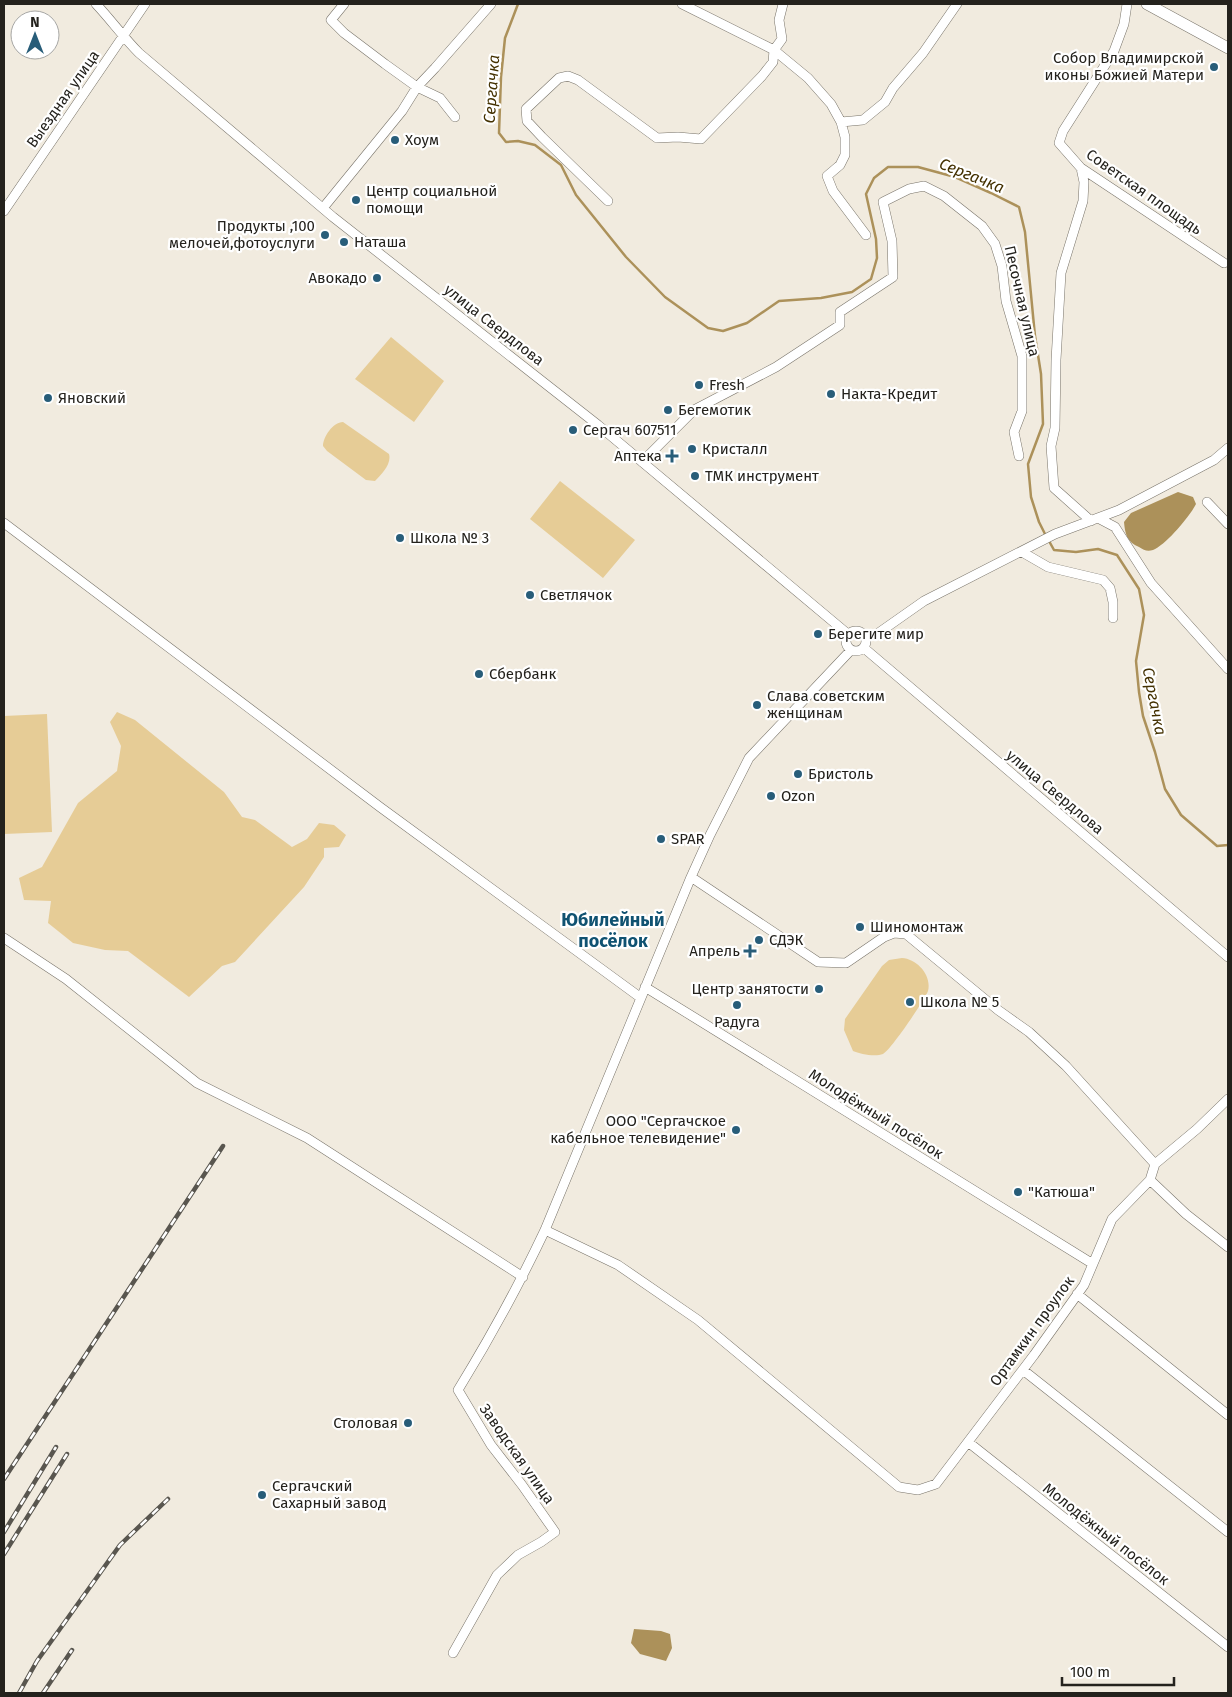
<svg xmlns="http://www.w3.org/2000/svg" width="1232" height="1697" font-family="'Fira Sans',sans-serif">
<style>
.green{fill:#e6cc96}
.water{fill:#ac915a}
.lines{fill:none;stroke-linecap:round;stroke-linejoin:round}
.stream{stroke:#ac915a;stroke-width:2.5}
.minor-casing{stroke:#787369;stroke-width:10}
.major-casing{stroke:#787369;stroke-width:12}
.minor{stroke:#fff;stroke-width:9}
.major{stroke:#fff;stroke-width:11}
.rail-casing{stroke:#59564f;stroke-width:4.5}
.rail{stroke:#fff;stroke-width:2.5;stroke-dasharray:8;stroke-linecap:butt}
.poi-dot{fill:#285d79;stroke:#fff;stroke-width:2}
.labels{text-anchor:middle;stroke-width:4.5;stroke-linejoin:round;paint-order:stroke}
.poi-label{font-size:15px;fill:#24221d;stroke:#fff;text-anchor:start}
.street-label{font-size:15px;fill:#24221d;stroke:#fff}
.water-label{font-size:16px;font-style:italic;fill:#443101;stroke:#fff}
.quarter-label{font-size:18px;font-weight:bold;fill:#105271;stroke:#fff}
</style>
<rect width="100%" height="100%" fill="#f1ebdf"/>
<!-- green -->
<path class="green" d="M391,337L444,381L414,422L355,379Z
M343,422L389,454C392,464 381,475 375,481L366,480L327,451L323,446C323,437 333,422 343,422Z
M560,481L635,540L603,578L530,519Z
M117,712L135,720L224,792L242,817L255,820L292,847L307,839L319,823L334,825L346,835L339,847L324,848V857L304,887L235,962L222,966L189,997L128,951L105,950L73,943L48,923L51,901L24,900L19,878L42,867L78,803L117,771L121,746L110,722Z
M47,714L52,832L4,834V716Z
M902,958C917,959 932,975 928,991C925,999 891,1050 883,1054C875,1057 860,1054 853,1051L844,1030L845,1019L882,966L889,960Z"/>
<!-- water -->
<path class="water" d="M1178,492L1193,497L1196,504C1190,516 1166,545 1153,550C1147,552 1144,550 1139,547C1127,542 1125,534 1124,522L1131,513Z
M634,1629L661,1631L670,1634L672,1648L666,1661L640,1654L631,1643Z"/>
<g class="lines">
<!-- stream -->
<path class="stream" d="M518,4L505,38L501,77L499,133L506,142L518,141L535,145L561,165L576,195L626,257L665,297L708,328L723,331L747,323L779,301L821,298L852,292L871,279L877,258L876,239L866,194L874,178L888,167H918L955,177L991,193L1019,207L1025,232L1035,336L1041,374L1043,424L1028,464L1031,497L1039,522L1046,536
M1049,541L1054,550L1076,552L1098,549L1117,555L1139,589L1144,615L1136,661L1139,692L1143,716L1155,752L1165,789L1181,815L1217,846L1228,845"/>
<!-- minor casing -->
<g class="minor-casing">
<path id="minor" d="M96,4C111,20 124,38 139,53L333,217L598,425L849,635
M344,4L331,20L344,33L385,64L417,87L440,98L455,117
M682,4L774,50L808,78L831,104L841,122L845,137V155L840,165L827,176L833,191L866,235
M1127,4L1124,24L1114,51L1063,131L1059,143L1081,168L1224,263
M841,122L863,120L885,102L893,88L923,53L957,4
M1081,168L1084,182L1083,201L1061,273L1056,360L1055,428L1051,446L1054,488L1091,521
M608,201L542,137L527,121L526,109L559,78L568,76L578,80L657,138L678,137L701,139L762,76L773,62L774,50L782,39L779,20L783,4
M323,208L402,111L417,87L435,68L491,4
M4,211L145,4
M642,462L694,410L776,367L840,325V312L893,277L892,241L883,202L909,189L924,186L944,196L982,226L995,244L1002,266L1006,301L1022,356V411L1014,432L1019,456
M1207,502L1228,524
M1098,518L1115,527L1151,583L1228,669
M4,523L380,807L641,998
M1022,552L1048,567L1103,580L1110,588L1113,602V618
M846 641a10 10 0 1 1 20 0a10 10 0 1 1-20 0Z
M865,637L877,634L924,601L1055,534L1119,510L1214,460L1228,448
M864,648L1228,957
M691,877L818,962L846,963L884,937L894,933L906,934L998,1010L1029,1032L1066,1066L1155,1164
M4,938L66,979L197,1083L307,1138L523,1277
M645,987L1093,1264
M1150,1180L1186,1214L1228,1247
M545,1230L618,1265L698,1320L899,1487L918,1490L936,1484L1034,1355L1084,1285L1112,1219L1150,1180L1155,1164L1197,1129L1228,1099
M1077,1294L1228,1415
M1023,1370L1228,1532
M968,1442L1228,1647
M453,1653L497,1575L518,1555L541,1542L555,1532L522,1485L491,1445L458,1390C490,1338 519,1285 545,1230L691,877L710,835L749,758L851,650"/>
</g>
<!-- major casing -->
<g class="major-casing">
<path id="major" d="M1147,4L1228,48"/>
</g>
<!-- minor -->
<use href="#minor" class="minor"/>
<!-- major -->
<use href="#major" class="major"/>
<!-- rail casing -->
<g class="rail-casing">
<path id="rail" d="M4,1479L223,1146
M4,1532L56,1447
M4,1554L67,1454
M19,1693L37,1661L120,1545L168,1499
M43,1693L72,1650"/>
</g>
<!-- rail -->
<use href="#rail" class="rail"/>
</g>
<!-- markers -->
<g class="poi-dot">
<circle cx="1214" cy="67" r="5"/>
<circle cx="395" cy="140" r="5"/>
<circle cx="356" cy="200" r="5"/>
<circle cx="325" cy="235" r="5"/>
<circle cx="344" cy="242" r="5"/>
<circle cx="377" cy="278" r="5"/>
<circle cx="699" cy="385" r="5"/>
<circle cx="831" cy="394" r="5"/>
<circle cx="48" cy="398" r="5"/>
<circle cx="668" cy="410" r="5"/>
<circle cx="573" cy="430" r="5"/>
<circle cx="692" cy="449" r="5"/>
<path d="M669.5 448.5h5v5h5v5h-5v5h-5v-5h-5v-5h5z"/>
<circle cx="695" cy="476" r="5"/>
<circle cx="400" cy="538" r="5"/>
<circle cx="530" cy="595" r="5"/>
<circle cx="818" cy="634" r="5"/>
<circle cx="479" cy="674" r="5"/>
<circle cx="757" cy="705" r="5"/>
<circle cx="798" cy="774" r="5"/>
<circle cx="771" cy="796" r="5"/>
<circle cx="661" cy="839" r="5"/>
<circle cx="860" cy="927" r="5"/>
<circle cx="759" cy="940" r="5"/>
<path d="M747.5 943.5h5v5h5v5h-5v5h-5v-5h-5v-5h5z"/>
<circle cx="819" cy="989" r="5"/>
<circle cx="910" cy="1002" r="5"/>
<circle cx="737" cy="1005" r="5"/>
<circle cx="736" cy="1130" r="5"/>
<circle cx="1018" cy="1192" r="5"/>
<circle cx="408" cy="1423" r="5"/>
<circle cx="262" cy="1495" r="5"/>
</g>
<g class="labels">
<!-- poi labels -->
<g class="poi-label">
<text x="1204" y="63" text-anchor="end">Собор Владимирской<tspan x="1204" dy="17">иконы Божией Матери</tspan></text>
<text x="405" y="145">Хоум</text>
<text x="366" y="196">Центр социальной<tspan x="366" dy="17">помощи</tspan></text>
<text x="315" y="231" text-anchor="end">Продукты ,100<tspan x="315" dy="17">мелочей,фотоуслуги</tspan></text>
<text x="354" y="247">Наташа</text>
<text x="367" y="283" text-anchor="end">Авокадо</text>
<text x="709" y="390">Fresh</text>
<text x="841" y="399">Накта-Кредит</text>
<text x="58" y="403">Яновский</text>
<text x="678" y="415">Бегемотик</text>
<text x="583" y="435">Сергач 607511</text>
<text x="702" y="454">Кристалл</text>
<text x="662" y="461" text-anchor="end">Аптека</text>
<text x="705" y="481">ТМК инструмент</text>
<text x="410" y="543">Школа № 3</text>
<text x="540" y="600">Светлячок</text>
<text x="828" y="639">Берегите мир</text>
<text x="489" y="679">Сбербанк</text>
<text x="767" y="701">Слава советским<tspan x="767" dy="17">женщинам</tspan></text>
<text x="808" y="779">Бристоль</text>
<text x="781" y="801">Ozon</text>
<text x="671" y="844">SPAR</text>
<text x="870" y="932">Шиномонтаж</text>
<text x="769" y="945">СДЭК</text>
<text x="740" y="956" text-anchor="end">Апрель</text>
<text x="809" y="994" text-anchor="end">Центр занятости</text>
<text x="920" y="1007">Школа № 5</text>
<text x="737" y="1027" text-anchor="middle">Радуга</text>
<text x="726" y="1126" text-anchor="end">ООО "Сергачское<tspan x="726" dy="17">кабельное телевидение"</tspan></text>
<text x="1028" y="1197">"Катюша"</text>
<text x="398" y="1428" text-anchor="end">Столовая</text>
<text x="272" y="1491">Сергачский<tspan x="272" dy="17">Сахарный завод</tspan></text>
</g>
<!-- street labels -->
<g class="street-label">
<text transform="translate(63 99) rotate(-55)" y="5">Выездная улица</text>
<text transform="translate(1144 192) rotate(35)" y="5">Советская площадь</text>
<text transform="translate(1022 301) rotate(77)" y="5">Песочная улица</text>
<text transform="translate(494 325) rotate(38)" y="5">улица Свердлова</text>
<text transform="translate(1055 792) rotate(40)" y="5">улица Свердлова</text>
<text transform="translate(876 1114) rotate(32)" y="5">Молодёжный посёлок</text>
<text transform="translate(1032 1331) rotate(-54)" y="5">Ортамкин проулок</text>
<text transform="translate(517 1454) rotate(55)" y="5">Заводская улица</text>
<text transform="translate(1106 1534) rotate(38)" y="5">Молодёжный посёлок</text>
</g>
<!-- water labels -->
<g class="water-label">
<text transform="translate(491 89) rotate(-86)" y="6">Сергачка</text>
<text transform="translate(972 175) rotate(22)" y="6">Сергачка</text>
<text transform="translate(1155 701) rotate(79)" y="6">Сергачка</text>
</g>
<!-- quarter labels -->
<g class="quarter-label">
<text x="613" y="926">Юбилейный<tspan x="613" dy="21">посёлок</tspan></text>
</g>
</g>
<!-- border -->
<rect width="1232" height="1697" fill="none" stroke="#24221d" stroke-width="10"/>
<!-- north arrow -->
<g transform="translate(35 35)"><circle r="24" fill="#ffffff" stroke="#a7a7a5"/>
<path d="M0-4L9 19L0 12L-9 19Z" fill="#285d79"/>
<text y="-8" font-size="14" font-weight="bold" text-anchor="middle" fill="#24221d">N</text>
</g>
<!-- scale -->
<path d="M1062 1677v8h112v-8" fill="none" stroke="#24221d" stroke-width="2.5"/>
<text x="1070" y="1677" font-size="15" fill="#24221d" stroke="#ffffff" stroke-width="4" paint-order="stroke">100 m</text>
</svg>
